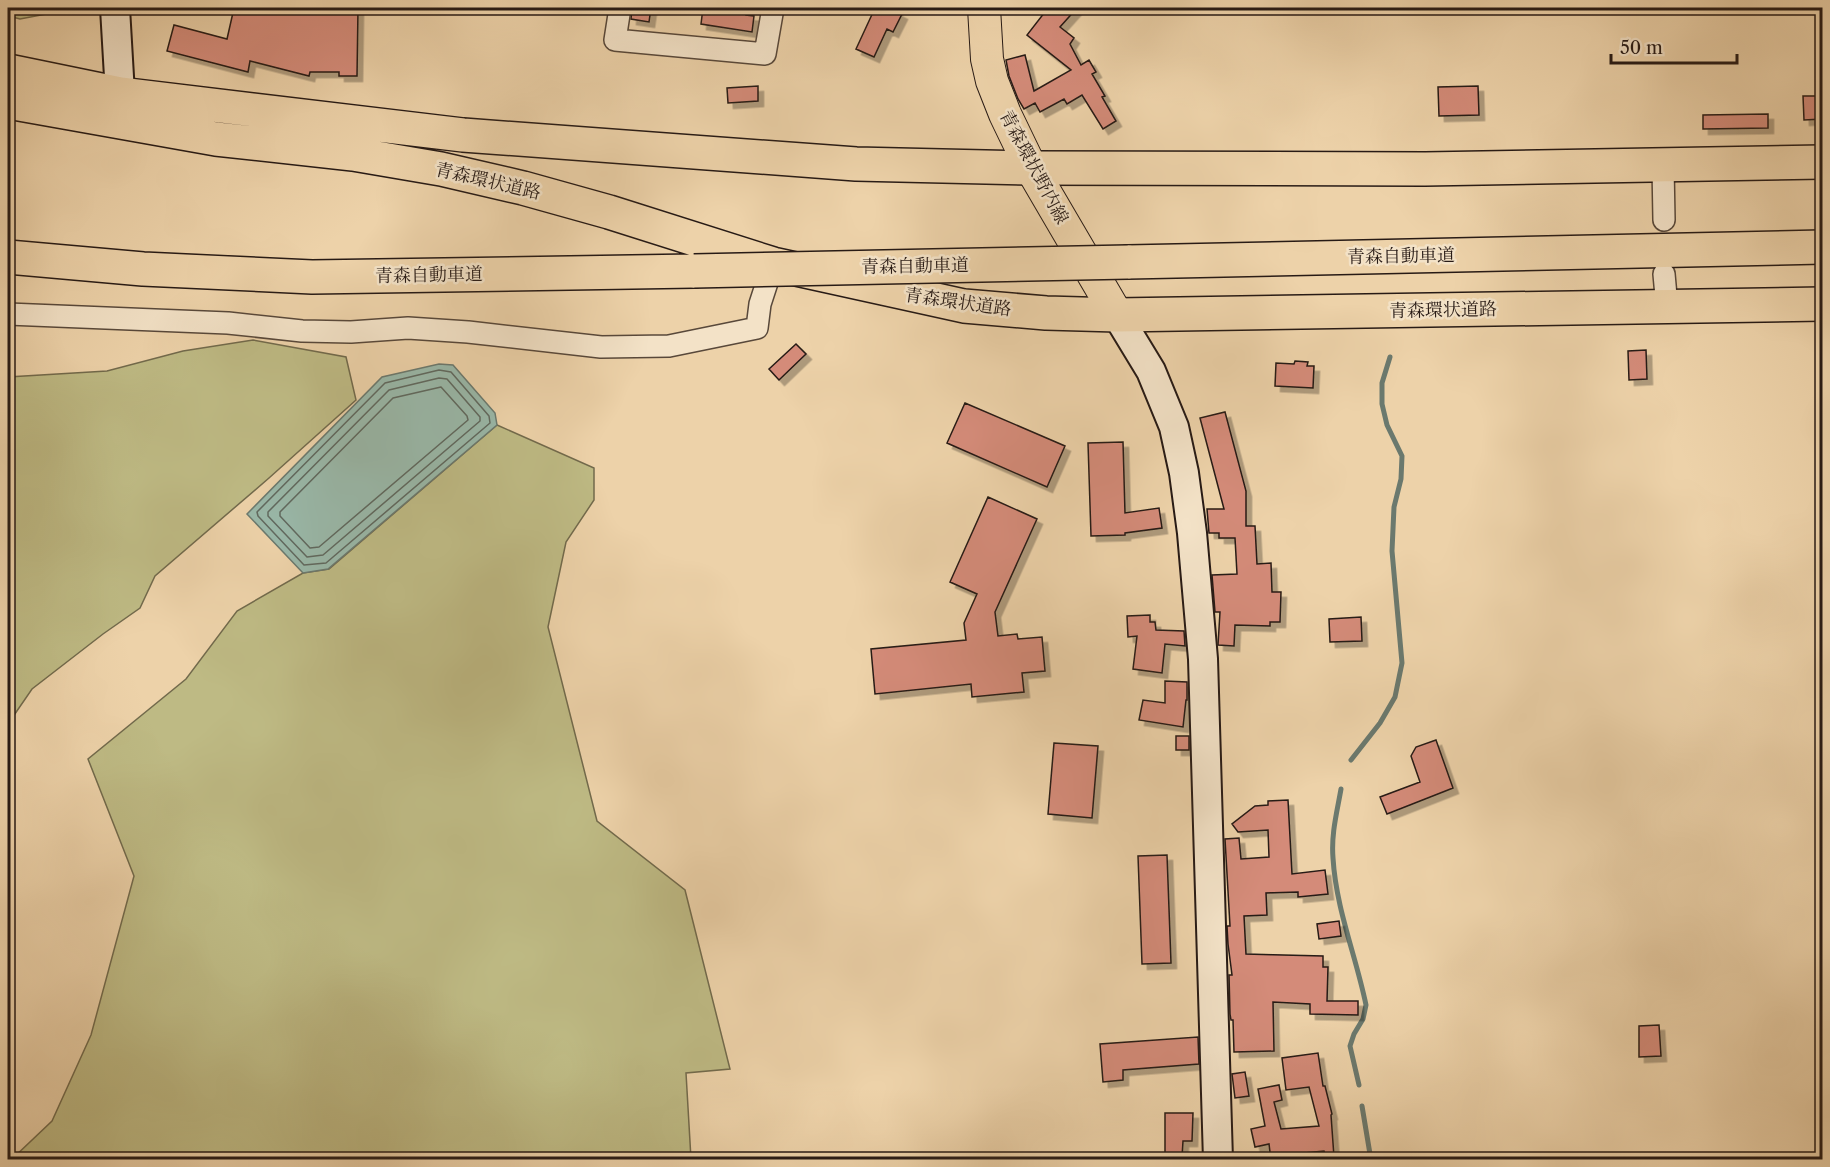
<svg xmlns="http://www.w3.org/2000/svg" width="1830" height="1167" font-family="'Libre Caslon Text','Noto Serif JP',serif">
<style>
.green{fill:#beba84;stroke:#726a4c;stroke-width:1.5}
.water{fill:#99b8a9;stroke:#6b796e;stroke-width:1.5}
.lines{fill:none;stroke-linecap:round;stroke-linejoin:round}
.shore{stroke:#60695f;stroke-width:1.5}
.stream{stroke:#6b796e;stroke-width:5}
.building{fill:#d48b79;stroke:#271a15;stroke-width:1.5;filter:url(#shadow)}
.street-casing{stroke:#58483a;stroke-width:24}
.secondary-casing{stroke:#271a15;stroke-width:32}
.primary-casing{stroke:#271a15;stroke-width:34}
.highway-casing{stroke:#271a15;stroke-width:36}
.street{stroke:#f3e2c7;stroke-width:21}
.secondary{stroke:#f3e2c7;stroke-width:28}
.primary{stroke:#edd2a9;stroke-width:32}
.highway{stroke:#edd2a9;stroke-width:33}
.highway-bridge-casing{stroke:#271a15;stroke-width:36;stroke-linecap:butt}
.highway-bridge{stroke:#edd2a9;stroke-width:33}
.labels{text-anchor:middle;stroke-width:5;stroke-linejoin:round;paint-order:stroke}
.street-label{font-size:18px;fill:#271a15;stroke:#f3e2c7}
</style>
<defs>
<filter id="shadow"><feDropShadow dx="5.5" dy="5.5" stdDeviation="0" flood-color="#0004"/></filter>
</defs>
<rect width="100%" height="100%" fill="#edd2a9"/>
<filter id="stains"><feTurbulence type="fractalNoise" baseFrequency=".00333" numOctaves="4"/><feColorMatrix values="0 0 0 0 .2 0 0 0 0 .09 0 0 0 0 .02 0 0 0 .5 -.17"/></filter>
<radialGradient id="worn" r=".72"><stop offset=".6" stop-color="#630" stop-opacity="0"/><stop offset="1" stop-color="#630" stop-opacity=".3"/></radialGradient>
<!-- green -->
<path class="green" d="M8,8H50L52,13L20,19L8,16Z
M253,340L346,357L356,400L269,478L155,576L140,608L103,634L32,689L8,724V377L107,371L183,351Z
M497,425L594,468V500L566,542L548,627L597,821L685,890L730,1069L686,1073L691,1159L11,1160L52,1121L91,1035L134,876L88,759L186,679L237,611L303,573L329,569Z"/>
<!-- water -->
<path class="water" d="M439,364L453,365L495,413L497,425L328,569L303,573L247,514L382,377Z"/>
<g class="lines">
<!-- shore -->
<path class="shore" d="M439,370L451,372L489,416L490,423L326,563L304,565L258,516L257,512L385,383Z
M439,378L447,379L480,417V421L323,555L307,557L268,516V512L389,390Z
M441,387L467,416L468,420L319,547L310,548L280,516V512L393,398Z"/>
<!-- stream -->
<path class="stream" d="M1351,760L1380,723L1395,697L1402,663L1392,551L1394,507L1401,479L1402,456L1387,425L1382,404V383L1390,357
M1341,789C1337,812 1331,834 1333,858C1336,909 1356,956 1366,1005L1363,1019L1354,1034L1350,1046L1359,1085
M1362,1106L1371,1160"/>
</g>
<!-- building -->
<path class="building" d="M234,8H306L325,12V8H358L357,76H339V72H310L309,76L250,61L248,72L167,51L174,25L227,39Z
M632,8H651L649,22L631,19Z
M703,8H747L746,15L754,16L752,32L701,24Z
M875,8H898L896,11L902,14L893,32L887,29L874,57L856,49Z
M1048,8H1077L1060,27L1074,38L1070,44L1081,65L1089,60L1096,72L1092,74L1105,96L1102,97L1116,121L1103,129L1082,95L1067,104L1064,99L1040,112L1035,103L1024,109L1018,99L1009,76L1006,60L1025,55L1034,91L1071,70L1027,35Z
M758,86V101L728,103L727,88Z
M1478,86L1479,115L1439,116L1438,87Z
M1803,96H1822V119L1804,120Z
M1768,114V128L1703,129V115Z
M796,344L806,354L779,380L769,369Z
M1646,350L1647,379L1629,380L1628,351Z
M1295,361L1308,362L1307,366H1314L1313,388L1275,386L1276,363L1294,364Z
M965,403L1065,446L1047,487L947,443Z
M1225,412L1246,491V526H1255L1257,564L1271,563L1272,592H1281L1280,622H1270V626L1235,625L1234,646L1218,645L1220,612H1215L1212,575L1237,574L1235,538H1219V533H1209L1207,509H1224L1200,418Z
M1123,442L1125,513L1159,508L1162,528L1125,533V535L1091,536L1088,443Z
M988,497L1037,519L995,612L998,636L1017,634L1018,639L1042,637L1045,671L1022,673L1024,692L972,697L971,684L875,694L871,649L966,640L964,623L977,594L950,582Z
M1150,615V622H1155L1156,630L1184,631L1185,646L1165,644L1162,673L1133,669L1137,636L1128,637L1127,616Z
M1361,617L1362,641L1330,642L1329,619Z
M1165,681L1187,682V700H1186L1183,727L1139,720L1143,700L1165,703Z
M1176,736H1189V750H1176Z
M1436,740L1453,788L1387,814L1380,797L1420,782L1411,756L1416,747Z
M1054,743L1098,746L1092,818L1048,814Z
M1288,800L1292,874L1325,870L1328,894L1298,897V892L1266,893L1267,915L1244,916L1246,954L1323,956V967H1328L1327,1001H1358V1015L1310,1014V1004L1273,1002L1274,1051L1234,1052L1233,1020H1231L1230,1014L1229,975H1232L1228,944L1227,926H1230L1225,839L1239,838L1241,859L1269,857L1268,830L1238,832L1232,824L1255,806L1268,805V801Z
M1167,855L1171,963L1142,964L1138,856Z
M1339,921L1341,936L1319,939L1317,924Z
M1659,1025L1661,1056L1639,1057V1026Z
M1198,1037L1199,1064L1123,1070V1080L1103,1082L1100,1044Z
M1318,1053L1323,1086H1325L1332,1114L1331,1115L1334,1157L1326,1158L1324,1151L1294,1154L1295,1160H1271L1269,1144L1255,1147L1251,1129L1265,1126L1258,1089L1279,1085L1282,1100L1274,1102L1281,1129L1319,1126L1309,1087L1286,1090L1282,1058Z
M1245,1072L1249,1096L1235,1098L1232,1074Z
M1165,1113H1193L1192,1141H1183L1182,1157H1165Z"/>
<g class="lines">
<!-- street casing -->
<g class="street-casing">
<path id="street" d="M620,8L615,40L765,54L773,8
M1663,166L1664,220
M1664,274L1667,307
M8,314L228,323L302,331L351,332L408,328L468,332L601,347L669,346L757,328L760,304L773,264"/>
</g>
<!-- secondary casing -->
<g class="secondary-casing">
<path id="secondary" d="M115,8L120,94L118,116
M1117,315L1151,371L1174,427L1184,473L1192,533L1203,659L1218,1160"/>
</g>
<!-- primary casing -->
<g class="primary-casing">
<path id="primary" d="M984,8L987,59L992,81L1005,114L1031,168L1117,315"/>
</g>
<!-- highway casing -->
<g class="highway-casing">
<path id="highway" d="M8,71L120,94L463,135L856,164L1031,168L1425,169L1822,162
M8,102L216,139L353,154L441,169L523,188L609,212L773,264L964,306L1046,313L1117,315L1822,304
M8,257L143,269L312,277L694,271
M1128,262L1822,247"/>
</g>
<!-- street -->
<use href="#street" class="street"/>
<!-- secondary -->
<use href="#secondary" class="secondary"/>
<!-- primary -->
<use href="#primary" class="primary"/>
<!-- highway -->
<use href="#highway" class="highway"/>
<!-- highway-bridge casing -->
<g class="highway-bridge-casing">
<path id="highway-bridge" d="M694,271L1128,262"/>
</g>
<!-- highway-bridge -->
<use href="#highway-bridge" class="highway-bridge"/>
</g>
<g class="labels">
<!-- street labels -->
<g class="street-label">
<text transform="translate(1034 167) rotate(62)" y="6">青森環状野内線</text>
<text transform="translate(488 181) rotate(13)" y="6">青森環状道路</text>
<text transform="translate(1401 256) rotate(-1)" y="6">青森自動車道</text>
<text transform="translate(915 266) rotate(-1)" y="6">青森自動車道</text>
<text transform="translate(429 275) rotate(-1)" y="6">青森自動車道</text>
<text transform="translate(958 302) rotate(8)" y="6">青森環状道路</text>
<text transform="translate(1443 310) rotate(-1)" y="6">青森環状道路</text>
</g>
</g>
<!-- margin -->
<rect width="1830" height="1167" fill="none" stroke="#edd2a9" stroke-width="30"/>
<rect x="9" y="9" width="1812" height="1149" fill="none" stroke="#271a15" stroke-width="3"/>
<rect x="15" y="15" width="1800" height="1137" fill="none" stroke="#271a15" stroke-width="1.5"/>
<!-- scale -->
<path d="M1611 54v9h126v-9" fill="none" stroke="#271a15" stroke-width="3"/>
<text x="1620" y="54" font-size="18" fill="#271a15" stroke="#f3e2c7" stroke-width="4.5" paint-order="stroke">50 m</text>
<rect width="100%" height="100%" filter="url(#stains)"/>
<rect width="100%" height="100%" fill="url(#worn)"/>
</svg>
